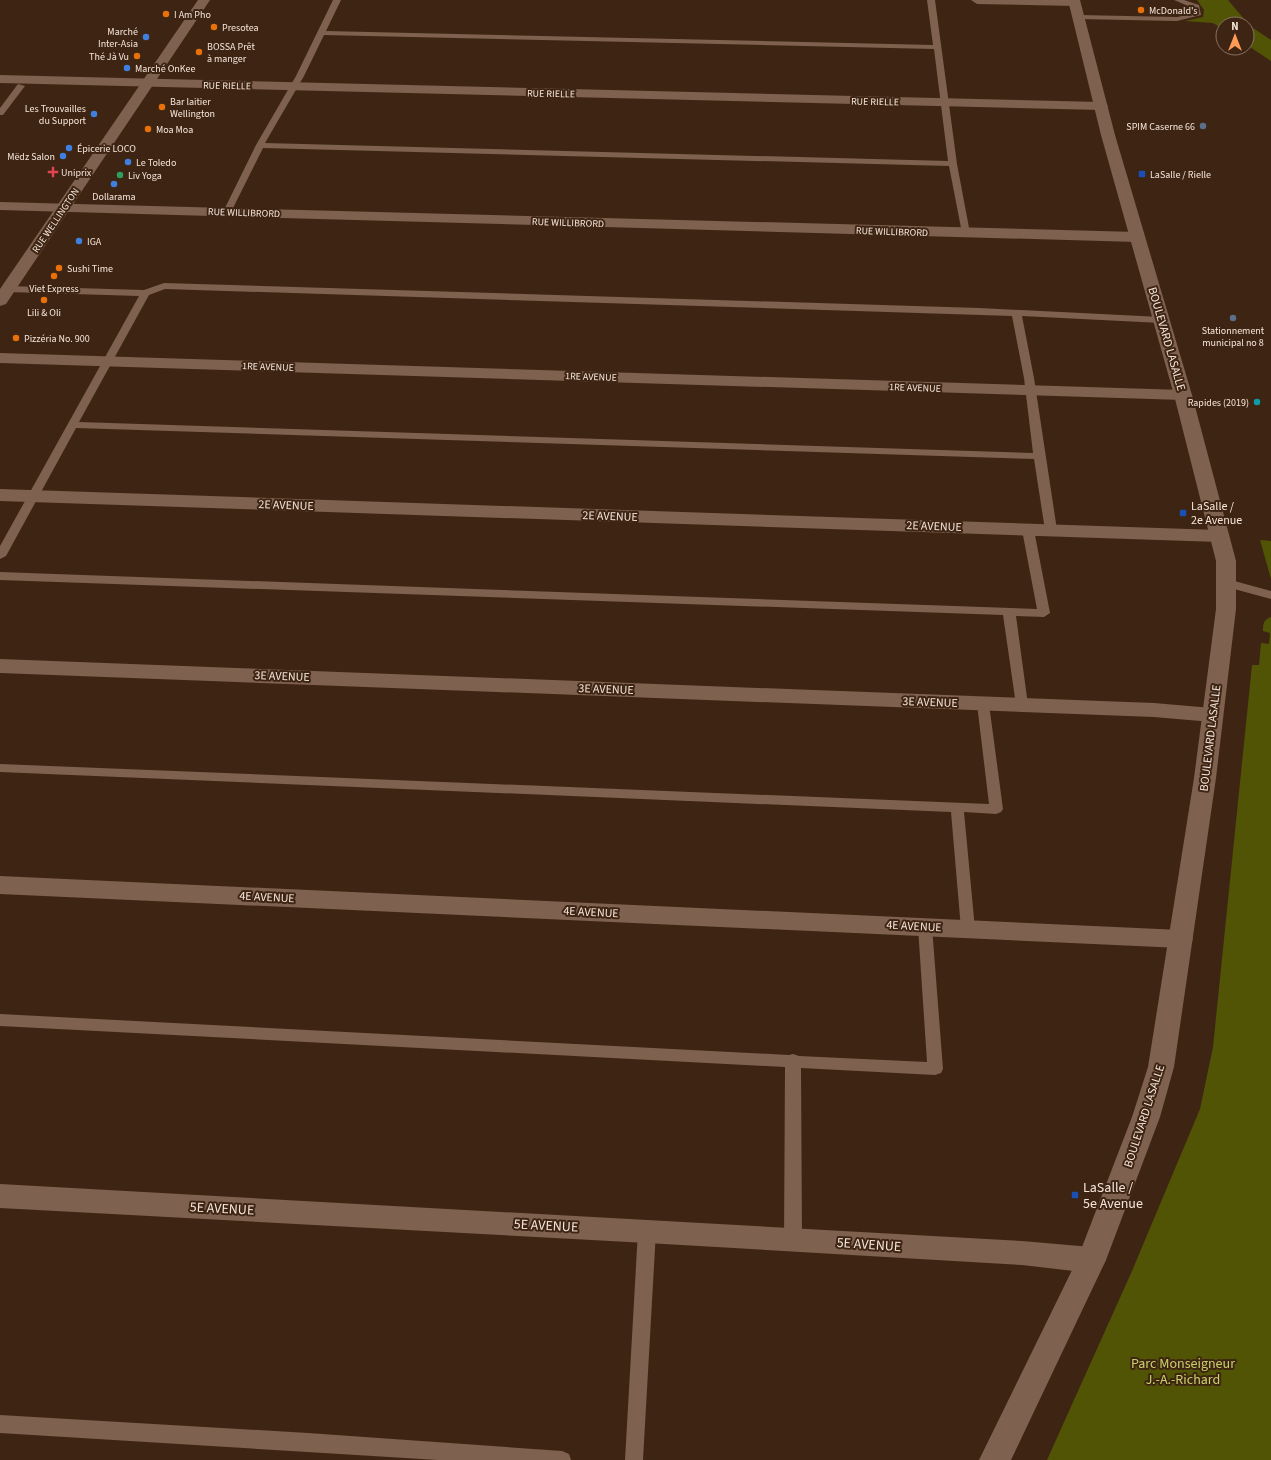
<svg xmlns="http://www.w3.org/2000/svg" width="1271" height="1460" font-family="'Source Sans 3',sans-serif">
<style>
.green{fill:#515405}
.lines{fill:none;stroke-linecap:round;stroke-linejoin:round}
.lane{fill:#7e614e;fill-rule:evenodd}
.street{fill:#7e614e;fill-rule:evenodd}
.secondary{fill:#7e614e;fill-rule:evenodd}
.food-dot{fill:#e8710a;stroke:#3e2513;stroke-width:1.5}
.shop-dot{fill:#3f7fe0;stroke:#3e2513;stroke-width:1.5}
.service-dot{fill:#5c6f8a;stroke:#3e2513;stroke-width:1.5}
.health-dot{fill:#e0444e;stroke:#3e2513;stroke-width:1.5}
.transit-dot{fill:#1a4fb4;stroke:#3e2513;stroke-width:1.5}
.leisure-dot{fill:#2e9e5b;stroke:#3e2513;stroke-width:1.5}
.culture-dot{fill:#0f9aa8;stroke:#3e2513;stroke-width:1.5}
.labels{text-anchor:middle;stroke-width:4;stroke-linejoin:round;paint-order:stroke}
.far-poi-label{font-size:10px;fill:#f6e5da;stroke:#3e2513;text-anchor:start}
.far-street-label{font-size:10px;fill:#f6e5da;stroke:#3e2513}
.street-label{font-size:12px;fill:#f6e5da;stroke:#3e2513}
.poi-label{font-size:12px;fill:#f6e5da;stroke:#3e2513;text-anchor:start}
.near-poi-label{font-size:14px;fill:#f6e5da;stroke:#3e2513;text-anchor:start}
.near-street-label{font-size:14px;fill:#f6e5da;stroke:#3e2513}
.near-park-label{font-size:14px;fill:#c9d16a;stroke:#3e2513}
</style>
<rect width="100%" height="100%" fill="#3e2513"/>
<!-- green -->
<path class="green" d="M1197,0H1228L1250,26L1271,40V61L1247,45V24H1223V29L1213,23L1185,21L1203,17L1204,10Z
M1260,540L1271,541V579Z
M1271,617V1460H1047L1132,1271L1200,1109L1213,1047L1252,665H1259L1261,643L1269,644L1270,633L1263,631C1263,624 1263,620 1271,617Z"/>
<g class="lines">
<!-- lane -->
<path class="lane" d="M333,0H341L326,31L933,45L927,0H935L957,164L970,233L966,236L962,233L949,166L263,148L231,212L227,215L224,214L223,212L256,145L296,76ZM324,35L934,49L948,161L265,143L304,76Z
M1174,0H1184L1199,5L1201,15L1177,21L1078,19L1074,17L1078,15L1177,17L1193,14V8Z
M18,84L25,86L3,115H0V108Z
M164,283L979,308L1161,317L1166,320L1161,323L1022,316L1034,378L1057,530L1051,533L1045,530L1034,459L76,428L6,556L0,559V546L139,296L8,292L3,289L8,286L144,290ZM165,289L1012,316L1024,378L1033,453L79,422L149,295Z
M1028,527L1034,530L1050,613L1044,617L1016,616L1028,705L1027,708H1017L1016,705L1003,615L0,580V572L1037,609L1022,530Z
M1227,579L1271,591V599L1223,586L1221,583Z
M983,700L988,701L989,704L1003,809L1001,812L996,814L964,812L975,929L973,933L968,934L963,933L961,929L951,812L0,772V764L989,804L977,704L978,701Z
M925,922L930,923L932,927L943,1069L941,1073L935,1075L801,1068L802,1239L799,1244L793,1246L787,1244L784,1239L785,1067L0,1026V1014L789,1055L793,1054L799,1056L927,1062L918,927L920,923Z
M647,1224L653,1226L656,1231L643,1460H625L638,1231L641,1226Z
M0,1415L308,1433L562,1451L569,1454L571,1460H438L0,1433Z"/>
<!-- street -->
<path class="street" d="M971,0H1079L1080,2L1074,6L977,4Z
M0,75L1101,102L1106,103L1108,106L1106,109L1101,110L0,83Z
M0,202L1137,232L1142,234L1145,237L1142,240L1137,242L0,210Z
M0,353L1183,390L1189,391L1192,395L1189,399L1183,400L0,363Z
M0,489L1219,530L1226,532L1229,536L1226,540L1219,542L0,501Z
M0,659L1154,703L1212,708L1220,710L1223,715L1220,720L1212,722L1154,717L0,673Z
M0,876L1181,930L1190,933L1193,939L1190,945L1181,948L0,894Z
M0,1184L1022,1241L1091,1247L1101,1251L1106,1260L1101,1269L1091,1273L1022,1265L647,1243L0,1208Z"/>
<!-- secondary -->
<path class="secondary" d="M198,0H210L8,301L6,304L0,306V289Z
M1068,0H1080L1115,135L1192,395L1236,561V609L1216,778L1174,1067L1160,1117L1106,1260L1011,1460H979L1077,1260L1132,1117L1148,1067L1194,778L1216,609V561L1174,395L1101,135Z"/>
</g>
<!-- markers -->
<g class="food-dot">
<circle cx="1141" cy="10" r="4"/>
<circle cx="166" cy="14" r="4"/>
<circle cx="214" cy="27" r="4"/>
<circle cx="199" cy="52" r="4"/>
<circle cx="137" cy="56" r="4"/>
<circle cx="162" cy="107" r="4"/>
<circle cx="148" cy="129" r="4"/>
<circle cx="59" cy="268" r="4"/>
<circle cx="54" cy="276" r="4"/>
<circle cx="44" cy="300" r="4"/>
<circle cx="16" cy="338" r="4"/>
</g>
<g class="shop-dot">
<circle cx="146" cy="37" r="4"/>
<circle cx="127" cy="68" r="4"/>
<circle cx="94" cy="114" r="4"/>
<circle cx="69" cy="148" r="4"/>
<circle cx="63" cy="156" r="4"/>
<circle cx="128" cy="162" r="4"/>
<circle cx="114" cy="184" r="4"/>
<circle cx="79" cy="241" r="4"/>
</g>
<g class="service-dot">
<circle cx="1203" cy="126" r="4"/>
<circle cx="1233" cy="318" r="4"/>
</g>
<path class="health-dot" d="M51 166h4v4h4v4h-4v4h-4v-4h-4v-4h4z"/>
<g class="transit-dot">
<rect x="1138" y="170" width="8" height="8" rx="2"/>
<rect x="1179" y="509" width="8" height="8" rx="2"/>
<rect x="1071" y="1191" width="8" height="8" rx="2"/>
</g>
<circle class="leisure-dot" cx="120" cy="175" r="4"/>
<circle class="culture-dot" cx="1257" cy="402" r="4"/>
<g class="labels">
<!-- far-poi labels -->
<g class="far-poi-label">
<text x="1149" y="14">McDonald's</text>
<text x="174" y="18">I Am Pho</text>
<text x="222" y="31">Presotea</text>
<text x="138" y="35" text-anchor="end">Marché<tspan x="138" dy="12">Inter-Asia</tspan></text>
<text x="207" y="50">BOSSA Prêt<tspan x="207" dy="12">à manger</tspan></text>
<text x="129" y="60" text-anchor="end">Thé Jà Vu</text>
<text x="135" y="72">Marché OnKee</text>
<text x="170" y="105">Bar laitier<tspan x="170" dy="12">Wellington</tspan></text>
<text x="86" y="112" text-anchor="end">Les Trouvailles<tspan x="86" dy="12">du Support</tspan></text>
<text x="1195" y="130" text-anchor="end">SPIM Caserne 66</text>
<text x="156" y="133">Moa Moa</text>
<text x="77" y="152">Épicerie LOCO</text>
<text x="55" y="160" text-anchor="end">Mëdz Salon</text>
<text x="136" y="166">Le Toledo</text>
<text x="61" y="176">Uniprix</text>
<text x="1150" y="178">LaSalle / Rielle</text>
<text x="128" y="179">Liv Yoga</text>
<text x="114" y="200" text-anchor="middle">Dollarama</text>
<text x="87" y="245">IGA</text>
<text x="67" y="272">Sushi Time</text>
<text x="54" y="292" text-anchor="middle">Viet Express</text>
<text x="44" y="316" text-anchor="middle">Lili &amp; Oli</text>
<text x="1233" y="334" text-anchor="middle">Stationnement<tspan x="1233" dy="12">municipal no 8</tspan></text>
<text x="24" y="342">Pizzéria No. 900</text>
<text x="1249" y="406" text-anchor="end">Rapides (2019)</text>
</g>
<!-- far-street labels -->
<g class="far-street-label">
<text transform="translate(227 85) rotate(1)" y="4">RUE RIELLE</text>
<text transform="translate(551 93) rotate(1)" y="4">RUE RIELLE</text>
<text transform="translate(875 101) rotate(1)" y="4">RUE RIELLE</text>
<text transform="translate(244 212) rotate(2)" y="4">RUE WILLIBRORD</text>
<text transform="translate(55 220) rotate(-56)" y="4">RUE WELLINGTON</text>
<text transform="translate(568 222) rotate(2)" y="4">RUE WILLIBRORD</text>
<text transform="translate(892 231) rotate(2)" y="4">RUE WILLIBRORD</text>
<text transform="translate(268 366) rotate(2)" y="4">1RE AVENUE</text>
<text transform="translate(591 376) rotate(2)" y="4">1RE AVENUE</text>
<text transform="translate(915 387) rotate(2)" y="4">1RE AVENUE</text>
</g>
<!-- street labels -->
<g class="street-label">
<text transform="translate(1167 339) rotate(74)" y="4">BOULEVARD LASALLE</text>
<text transform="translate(286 505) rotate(2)" y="4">2E AVENUE</text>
<text transform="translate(610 516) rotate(2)" y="4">2E AVENUE</text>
<text transform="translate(934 526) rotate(2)" y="4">2E AVENUE</text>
<text transform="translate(282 676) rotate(2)" y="4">3E AVENUE</text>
<text transform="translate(606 689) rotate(2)" y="4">3E AVENUE</text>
<text transform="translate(930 702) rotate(2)" y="4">3E AVENUE</text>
<text transform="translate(1210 738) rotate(-83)" y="4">BOULEVARD LASALLE</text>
<text transform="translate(267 897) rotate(3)" y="4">4E AVENUE</text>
<text transform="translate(591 912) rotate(3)" y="4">4E AVENUE</text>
<text transform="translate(914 926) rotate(3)" y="4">4E AVENUE</text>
<text transform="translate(1144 1116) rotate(-72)" y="4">BOULEVARD LASALLE</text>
</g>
<!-- poi labels -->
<g class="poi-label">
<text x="1191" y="510">LaSalle /<tspan x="1191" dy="14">2e Avenue</tspan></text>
</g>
<!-- near-poi labels -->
<g class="near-poi-label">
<text x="1083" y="1192">LaSalle /<tspan x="1083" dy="16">5e Avenue</tspan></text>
</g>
<!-- near-street labels -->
<g class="near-street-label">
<text transform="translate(222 1208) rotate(3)" y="5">5E AVENUE</text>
<text transform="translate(546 1225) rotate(3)" y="5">5E AVENUE</text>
<text transform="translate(869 1244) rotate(4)" y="5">5E AVENUE</text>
</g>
<!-- near-park labels -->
<g class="near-park-label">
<text x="1183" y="1368">Parc Monseigneur<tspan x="1183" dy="16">J.-A.-Richard</tspan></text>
</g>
</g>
<!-- north arrow -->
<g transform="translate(1235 36)"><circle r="19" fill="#3e2513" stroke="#887263"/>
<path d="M0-3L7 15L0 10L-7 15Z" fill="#fe9c57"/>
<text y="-6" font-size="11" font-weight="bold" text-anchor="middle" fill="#f6e5da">N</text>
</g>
</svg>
